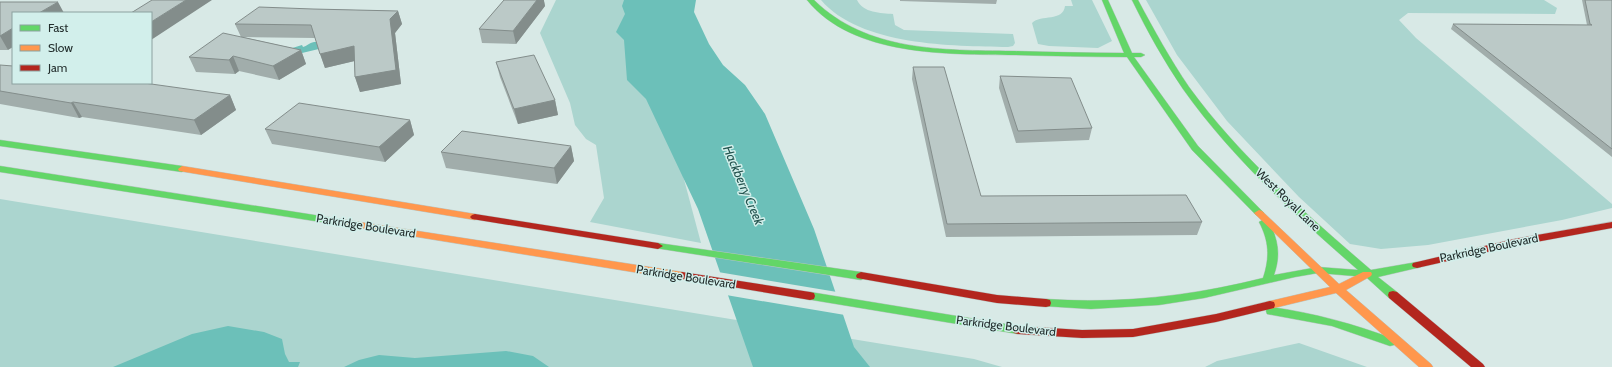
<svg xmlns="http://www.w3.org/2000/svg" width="1612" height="367" font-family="Cabin,sans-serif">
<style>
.green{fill:#abd5cf}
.water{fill:#6cc0b9}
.pier{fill:#d8e9e6}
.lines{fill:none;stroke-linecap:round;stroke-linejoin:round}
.fast-casing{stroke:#b9c6c4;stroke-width:1}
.slow-casing{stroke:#b9c6c4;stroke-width:1}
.jam-casing{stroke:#b9c6c4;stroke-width:1}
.fast{fill:#63d668;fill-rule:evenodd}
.slow{fill:#ff974d;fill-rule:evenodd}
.jam{fill:#b3261e;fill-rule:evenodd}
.wall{fill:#a1adab}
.shaded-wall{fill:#838d8b}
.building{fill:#bbc9c7;stroke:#838d8b}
.labels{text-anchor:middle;stroke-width:3;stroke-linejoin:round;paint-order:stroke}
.street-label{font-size:12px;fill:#222d2c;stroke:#d2efeb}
.water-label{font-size:13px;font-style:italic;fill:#23534e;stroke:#d2efeb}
</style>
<rect width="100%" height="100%" fill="#d8e9e6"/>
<!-- green -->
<path class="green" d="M556,0H636L701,243L590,222L604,198L596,145L586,139L575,125L570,103L540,33Z
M821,0H857C863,13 881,13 893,14L895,25L904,30L1013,34L1015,43L1013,46L1008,47C953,46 860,46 821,0Z
M1071,0H1092L1112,41L1098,48L1049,46L1038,44L1032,23C1041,14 1063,22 1065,6H1073Z
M1146,0H1544L1557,8L1555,14L1408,13L1399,20L1416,38L1612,204V208L1562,220L1428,245L1381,249L1350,244L1299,197L1227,121L1177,55Z
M0,199L974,359L1002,367H0Z
M1299,343L1367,367H1205L1217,361Z"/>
<!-- water -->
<path class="water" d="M624,0H696L694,12L709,44L723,65L745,85L765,114L814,229L854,347L870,367H753L698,209L646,99L627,80L624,40L616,32L625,14L622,6Z
M314,42H320L323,48L302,53L286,50L302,45L303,47C307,46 309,43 314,42Z
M228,326L264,332L282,339L285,354L289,362H300L298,367H113L192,334Z
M506,351L533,356L549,367H344L359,360L379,355L415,358Z"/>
<!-- pier -->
<path class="pier" d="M718,272L837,292L845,315L726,295Z"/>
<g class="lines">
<!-- fast casing -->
<g class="fast-casing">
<path id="fast" d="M807,0H814C867,52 943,50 1012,51C1049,52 1087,53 1124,53L1102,0H1108L1132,53H1141L1145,55L1141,57H1134L1198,146L1264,213L1259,216L1256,215L1192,150L1127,57C1089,57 1052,56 1015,55C948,54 853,57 807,0Z
M1132,0H1138C1154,30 1170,59 1189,87C1240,157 1306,214 1371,270L1417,262L1421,263L1422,265L1421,267L1378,277L1397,292L1398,295L1397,298H1389L1366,277L1318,273L1295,277L1204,298L1159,305L1091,309L1042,306L1041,303L1042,300L1046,299C1120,304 1192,296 1263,278C1270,257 1269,241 1259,222L1264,219C1269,220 1270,224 1272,228C1279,244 1280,258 1274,275L1318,267L1358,270C1295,215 1232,158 1183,89C1164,61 1147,31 1132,0Z
M0,140L182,166L186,169L182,172L0,146Z
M0,166L340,219L345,222L340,225L0,172Z
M658,243L861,272L865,274L866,276L865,278L861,280L655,248L653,246Z
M810,292L1018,326L1022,327L1024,330L1022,333L1018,334L806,299L805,296L806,293Z
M1271,307C1314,313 1354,324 1394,339L1396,342L1394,345L1390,346L1332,326L1267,314L1266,311L1267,308Z"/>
</g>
<!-- slow casing -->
<g class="slow-casing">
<path id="slow" d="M182,166L475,214L480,217L475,220L179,171L178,169Z
M1259,210L1262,211L1339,284L1363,272H1371L1372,274L1371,276L1346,290L1431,364L1433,367H1419L1336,293L1270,309L1266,308L1265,305L1266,302L1330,287L1256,215L1254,213Z
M340,219L682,272L686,274L687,276L686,278L682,280L337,224L335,222Z"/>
</g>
<!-- jam casing -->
<g class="jam-casing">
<path id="jam" d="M475,214L658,243L663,246L658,249L472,219L470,217L472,215Z
M1612,222V228L1514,246L1417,268L1413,267L1412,265L1413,263L1417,262L1514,239Z
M682,272L810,292L814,293L815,296L814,299L810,300L678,278L677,276L678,274Z
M861,272L997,295L1046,299L1050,300L1051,303L1050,306L1046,307L997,303L857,278L856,276L857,274Z
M1393,291L1397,292L1483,364L1485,367H1471L1389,298L1388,295L1389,292Z
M1270,301L1274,302L1275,305L1274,308L1216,322L1133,337L1082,338L1018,334L1014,333L1012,330L1014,327L1018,326L1082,330L1133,329L1216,314Z"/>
</g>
<!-- fast -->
<use href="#fast" class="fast"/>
<!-- slow -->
<use href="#slow" class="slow"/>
<!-- jam -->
<use href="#jam" class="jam"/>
</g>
<!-- wall -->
<path class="wall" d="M504,0H544V1L545,6L516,44L482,43L479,29Z
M900,0H997L996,4L900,1Z
M1582,0H1612V157L1451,29L1453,24L1587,25Z
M0,2L8,50H0Z
M313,9L398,11L402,24L395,33L401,84L360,92L355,77L354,61L325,68L315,38L243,37L301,50L306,64L279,80L239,71L235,74L196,72L189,57L241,37L235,24Z
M496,62L555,100L558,115L518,124L500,77Z
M0,65L13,83L230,95L236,110L201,135L82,117L79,118L0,104Z
M913,67L981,196L1202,222L1197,235L946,237L912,79Z
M1000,76L1092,128L1089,140L1016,143L999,88Z
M410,120L414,135L385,162L272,144L265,129Z
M571,146L574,161L557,184L446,168L441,152Z"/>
<!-- shaded-wall -->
<path class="shaded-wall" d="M186,0H212L151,40V22Z
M537,0H544V1L545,6L516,44L513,31Z
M58,2L64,13H39Z
M398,11L402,24L395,33L401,84L360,92L355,77L390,19Z
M13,28V47L8,50L0,36Z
M354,46L359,60L325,68L320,54Z
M301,50L306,64L279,80L273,66Z
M233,56L239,71L235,74L229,60Z
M230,95L236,110L201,135L194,120Z
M555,100L558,115L518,124L514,109Z
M73,102L82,117L79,118L71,103Z
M410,120L414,135L385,162L379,147Z
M571,146L574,161L557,184L554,168Z"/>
<!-- building -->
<path class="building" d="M152,0H186L151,22V13H131Z
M504,0H537L513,31L479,29Z
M1585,0H1612V149L1453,24L1592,25L1590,24Z
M0,2H58L39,13H13V28L0,36Z
M259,7L313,9L398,11L390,19L396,70L355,77L354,46L320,54L311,25L235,24Z
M223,33L301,50L273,66L233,56L229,60L189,57Z
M534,55L555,100L514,109L496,62Z
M0,65L13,66V83H144L230,95L194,120L73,102L71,103L0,91Z
M913,67H944L981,196L1186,195L1202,222L947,224Z
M1000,76L1071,78L1092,128L1018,131Z
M299,103L410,120L379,147L265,129Z
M462,131L571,146L554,168L441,152Z"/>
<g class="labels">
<!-- street labels -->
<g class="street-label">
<text transform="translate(1288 200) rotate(44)" y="4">West Royal Lane</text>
<text transform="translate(366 226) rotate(9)" y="4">Parkridge Boulevard</text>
<text transform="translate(1489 248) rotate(-12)" y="4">Parkridge Boulevard</text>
<text transform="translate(686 277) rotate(9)" y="4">Parkridge Boulevard</text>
<text transform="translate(1006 326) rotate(7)" y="4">Parkridge Boulevard</text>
</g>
<!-- water labels -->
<g class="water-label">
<text transform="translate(744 185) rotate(67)" y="5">Hackberry Creek</text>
</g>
</g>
<!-- legend -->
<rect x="12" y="12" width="140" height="72" fill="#d2efeb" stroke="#8ca19f"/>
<rect x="20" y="25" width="20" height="6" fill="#63d668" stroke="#8ca19f"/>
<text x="48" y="32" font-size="12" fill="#222d2c">Fast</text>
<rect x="20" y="45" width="20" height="6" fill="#ff974d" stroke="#8ca19f"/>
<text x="48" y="52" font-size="12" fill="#222d2c">Slow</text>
<rect x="20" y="65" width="20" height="6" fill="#b3261e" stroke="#8ca19f"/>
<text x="48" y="72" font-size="12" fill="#222d2c">Jam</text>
</svg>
